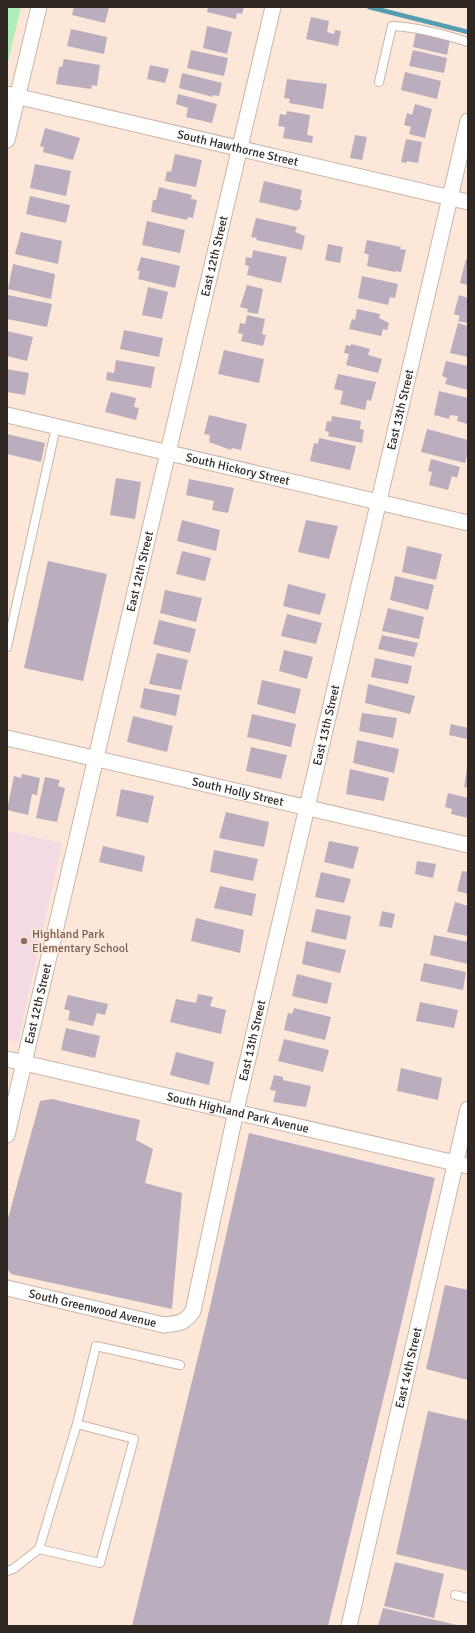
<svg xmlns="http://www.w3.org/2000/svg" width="475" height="1633" font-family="Signika,sans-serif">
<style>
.education{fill:#f4dae2}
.green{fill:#afeeb6}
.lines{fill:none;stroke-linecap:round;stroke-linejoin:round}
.stream{stroke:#569db2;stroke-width:4.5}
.building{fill:#baadbe}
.service-casing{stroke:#cab6a9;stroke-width:10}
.minor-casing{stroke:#cab6a9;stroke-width:17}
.service{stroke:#fff;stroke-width:8}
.minor{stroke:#fff;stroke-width:15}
.education-dot{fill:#8d6e63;stroke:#fce7d9;stroke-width:1.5}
.labels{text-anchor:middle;stroke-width:3;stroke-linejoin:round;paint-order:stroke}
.street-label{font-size:12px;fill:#2f2722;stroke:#fce7d9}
.education-label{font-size:12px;fill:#785e54;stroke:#fce7d9;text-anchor:start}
</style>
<rect width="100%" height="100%" fill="#fce7d9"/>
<!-- education -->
<path class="education" d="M7,831L62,843L18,1042L7,1040Z"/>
<!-- green -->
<path class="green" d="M7,7H21L7,66Z"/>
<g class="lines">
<!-- stream -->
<path class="stream" d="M369,7L468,32"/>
</g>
<!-- building -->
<path class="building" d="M74,7H109L105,23L72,15Z
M208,7H244L242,14L237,13L236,19L207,12Z
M311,17L329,21L327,32L334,34L335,30L341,31L338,46L306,39Z
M207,26L232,32L227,54L203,48Z
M71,29L107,37L104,54L67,46Z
M416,32L450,40L447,55L413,47Z
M191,50L228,58L224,76L187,68Z
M413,50L447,58L444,73L409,66Z
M64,59L100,65L97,86L92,85L91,89L56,84L59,67H62Z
M150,65L169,69L165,83L147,79Z
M405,72L441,81L437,99L401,90Z
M182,73L222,83L219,96L213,95V97L179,88Z
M287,79L327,84L323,109L289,103L290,99L284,98Z
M178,94L217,104L212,123L186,117L188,108L176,104Z
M415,104L432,109L425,138L409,134L411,127L404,125L407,113L412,115Z
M287,111L310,115L307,135L313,136L312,143L283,138L285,127L278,126L280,114L286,115Z
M45,128L80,138L73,160L43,152L44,147L40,146Z
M355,135L367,137L362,160L350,158Z
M406,139L422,142L418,163L407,161L406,163L401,162Z
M175,154L202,160L196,187L165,181L167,171L171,172Z
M35,164L71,171L66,196L30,188Z
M264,181L302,190L300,200H302L300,209H298L297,211L289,209L259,202Z
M159,187L192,195L191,199L197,200L193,218L188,217L187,220L151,212L153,200H156Z
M30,196L70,205L66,223L26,214Z
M256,218L297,227L295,232L305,236L302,250L256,240L257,238L251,237Z
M147,221L185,230L180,253L142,245Z
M21,232L62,241L58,264L15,254Z
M367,240L401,247L400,249L406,250L401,272L395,271V272L367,266L369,255L364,253Z
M328,244L343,247L340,263L325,260Z
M253,250L287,257L281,283L247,275L249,266L245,265L246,257L252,258Z
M141,257L180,266L175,288L138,279L140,271H137Z
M466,259L468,260V285L460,283Z
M13,264L55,274L51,299L8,289Z
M362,276L398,284L395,298L390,297L388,305L358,298Z
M247,285L263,289L258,314L247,312L248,309L240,307Z
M148,287L168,292L162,319L142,315Z
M8,295L52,304L47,327L7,319Z
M459,295L468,298V323L458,321L460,316L454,314Z
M357,309L380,314L379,318L389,323L387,330L383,329L381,336L349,329L352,319L355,320Z
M247,315L265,319L262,334L266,335L263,346L241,341L243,334L238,333L240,323L245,324Z
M458,323L468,326V357L450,353Z
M124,330L163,338L159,357L120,349Z
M7,331L33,337L27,361L7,356Z
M351,344L370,349L368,355L382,359L378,373L346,365L349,354L344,353L346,345L351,346Z
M224,350L264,359L259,383L218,374Z
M116,360L155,367L151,388L106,380L107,372L114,373Z
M446,361L468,366V390L445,384L447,378L442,376Z
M7,369L29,373L25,395L7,392Z
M338,374L376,382L371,401L367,400L365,410L340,404L343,391L334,389Z
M439,391L468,398L467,424L457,421L458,416L450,415L449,419L434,415Z
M111,392L136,398L134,407L139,408L136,420L105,412Z
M209,415L247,424L241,450L232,448L231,450L209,442L210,435L204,434Z
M332,416L361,421L360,429L364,430L362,443L328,436L329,432L325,431L327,421L331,422Z
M427,429L468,440V451L465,463L421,452Z
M7,434L45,443L41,462L7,454Z
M319,438L356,446L350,470L310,461L314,443L318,444Z
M431,459L460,467L457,478L452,476L448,490L429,485L432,472L428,471Z
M116,478L141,482L135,519L110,515Z
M189,479L234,488L228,513L212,510L214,501L186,495Z
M182,520L220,530L216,551L177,541Z
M306,520L338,526L329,559L298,552Z
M407,546L442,554L436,580L402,572Z
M182,551L211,558L205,581L176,574Z
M48,561L107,574L83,681L24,668Z
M395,576L434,585L428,610L390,600Z
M288,584L326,594L320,615L283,606Z
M165,590L202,598L196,622L160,613Z
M388,608L424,617L419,639L382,631Z
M287,614L322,623L316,644L281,636Z
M159,620L196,629L190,653L153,644Z
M382,635L418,643L414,657L378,649Z
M284,650L313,657L307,679L279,671Z
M157,653L188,660L181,690L149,684Z
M375,658L412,666L408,684L371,677Z
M262,680L301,689L295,714L257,704Z
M368,684L415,696L410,714L365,703Z
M144,688L180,695L176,716L140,708Z
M362,713L397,718L393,738L359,731Z
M252,714L296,724L291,747L247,737Z
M133,716L173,726L167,752L127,742Z
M451,724L468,728L467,739L449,735Z
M357,740L399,749L394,773L353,763Z
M251,747L287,755L281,779L246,771Z
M467,768H468V788L464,787Z
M350,769L389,778L384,801L346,794Z
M22,774L40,778L37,795L32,794L28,815L7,810L14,776L21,778Z
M45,777L60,780L58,786L65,788L57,822L36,818Z
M121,789L154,796L148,823L116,816Z
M448,793L468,798V818L451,814L452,809L445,807Z
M226,812L269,822L264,847L219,838Z
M329,841L359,847L353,869L324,862Z
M103,846L145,856L142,872L99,862Z
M214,850L258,859L253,881L210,872Z
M417,861L436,864L433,878L415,874Z
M462,871L468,872V894L457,891Z
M321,872L351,879L344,903L315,897Z
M220,886L256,894L252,916L214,908Z
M455,902L468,906V936L447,932Z
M316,909L351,916L346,940L311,932Z
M382,911L395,914L392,928L379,926Z
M196,918L244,930L240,953L191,941Z
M434,935L468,942V964L430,955Z
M306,941L346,950L340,973L302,964Z
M424,963L466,972L463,990L420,981Z
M297,974L332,983L327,1004L292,996Z
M198,994L213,997L210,1006L226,1010L221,1034L170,1022L176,999L196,1003Z
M68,995L108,1004L105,1015L97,1013L93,1026L68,1020L70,1011L64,1009Z
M420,1002L458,1010L454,1028L416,1021Z
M294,1008L331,1017L325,1040L284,1030L288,1013L292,1014Z
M66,1028L100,1036L95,1058L61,1050Z
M284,1039L329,1050L323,1072L278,1061Z
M176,1052L214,1062L209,1085L170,1075Z
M401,1068L442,1078L438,1100L397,1091Z
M274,1075L283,1077V1080L311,1086L306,1107L273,1102L276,1091L270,1090Z
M52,1099L140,1120L136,1140L153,1149L145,1183L182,1193L172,1309L11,1274L7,1268V1222L40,1101Z
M249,1133L435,1178L392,1363L328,1626H132L207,1320Z
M445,1285L468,1290V1380L426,1369Z
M428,1411L468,1420V1571L396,1554Z
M395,1562L444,1574L434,1618L384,1606Z
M383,1608L457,1625V1626H378Z"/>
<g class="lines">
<!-- service casing -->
<g class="service-casing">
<path id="service" d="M379,82L392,26C418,27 443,34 468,42
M7,647L56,427
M39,1549L100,1563L134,1439L77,1424
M7,1571L13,1569L39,1549L77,1424L96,1346L180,1365
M455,1595L468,1598"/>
</g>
<!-- minor casing -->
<g class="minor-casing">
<g id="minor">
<path id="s1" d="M7,94L468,202"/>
<path d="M7,140L39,7"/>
<path id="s2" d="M7,415L468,523"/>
<path id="s3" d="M7,738L468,845"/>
<path id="s4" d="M7,1059L468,1166"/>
<path id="s5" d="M7,1135L273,7"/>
<path id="s6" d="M7,1288L164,1325C179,1323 184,1324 193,1311L239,1097L468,121"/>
<path id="s7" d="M349,1626L468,1109"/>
</g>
</g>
<!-- service -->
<use href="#service" class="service"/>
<!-- minor -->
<use href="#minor" class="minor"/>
</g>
<!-- markers -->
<circle class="education-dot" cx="24" cy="941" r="4"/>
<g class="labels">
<!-- street labels -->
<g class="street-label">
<text dy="4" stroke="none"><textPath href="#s1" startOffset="237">South Hawthorne Street</textPath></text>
<text dy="4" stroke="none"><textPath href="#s5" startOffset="903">East 12th Street</textPath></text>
<text dy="4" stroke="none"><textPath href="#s6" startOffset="1120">East 13th Street</textPath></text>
<text dy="4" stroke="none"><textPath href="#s2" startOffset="237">South Hickory Street</textPath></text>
<text dy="4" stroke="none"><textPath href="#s5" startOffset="579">East 12th Street</textPath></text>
<text dy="4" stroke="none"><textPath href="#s6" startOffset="796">East 13th Street</textPath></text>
<text dy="4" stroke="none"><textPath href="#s3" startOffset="237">South Holly Street</textPath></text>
<text dy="4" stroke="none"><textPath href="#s5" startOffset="135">East 12th Street</textPath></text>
<text dy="4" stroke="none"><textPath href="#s6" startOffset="472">East 13th Street</textPath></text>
<text dy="4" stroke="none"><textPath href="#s4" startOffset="237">South Highland Park Avenue</textPath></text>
<text dy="4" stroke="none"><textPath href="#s6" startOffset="88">South Greenwood Avenue</textPath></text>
<text dy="4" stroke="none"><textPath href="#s7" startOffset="265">East 14th Street</textPath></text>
</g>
<!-- education labels -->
<g class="education-label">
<text x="32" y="938">Highland Park<tspan x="32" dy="14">Elementary School</tspan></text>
</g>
</g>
<!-- border -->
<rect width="475" height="1633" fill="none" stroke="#2f2722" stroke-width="16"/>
</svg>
